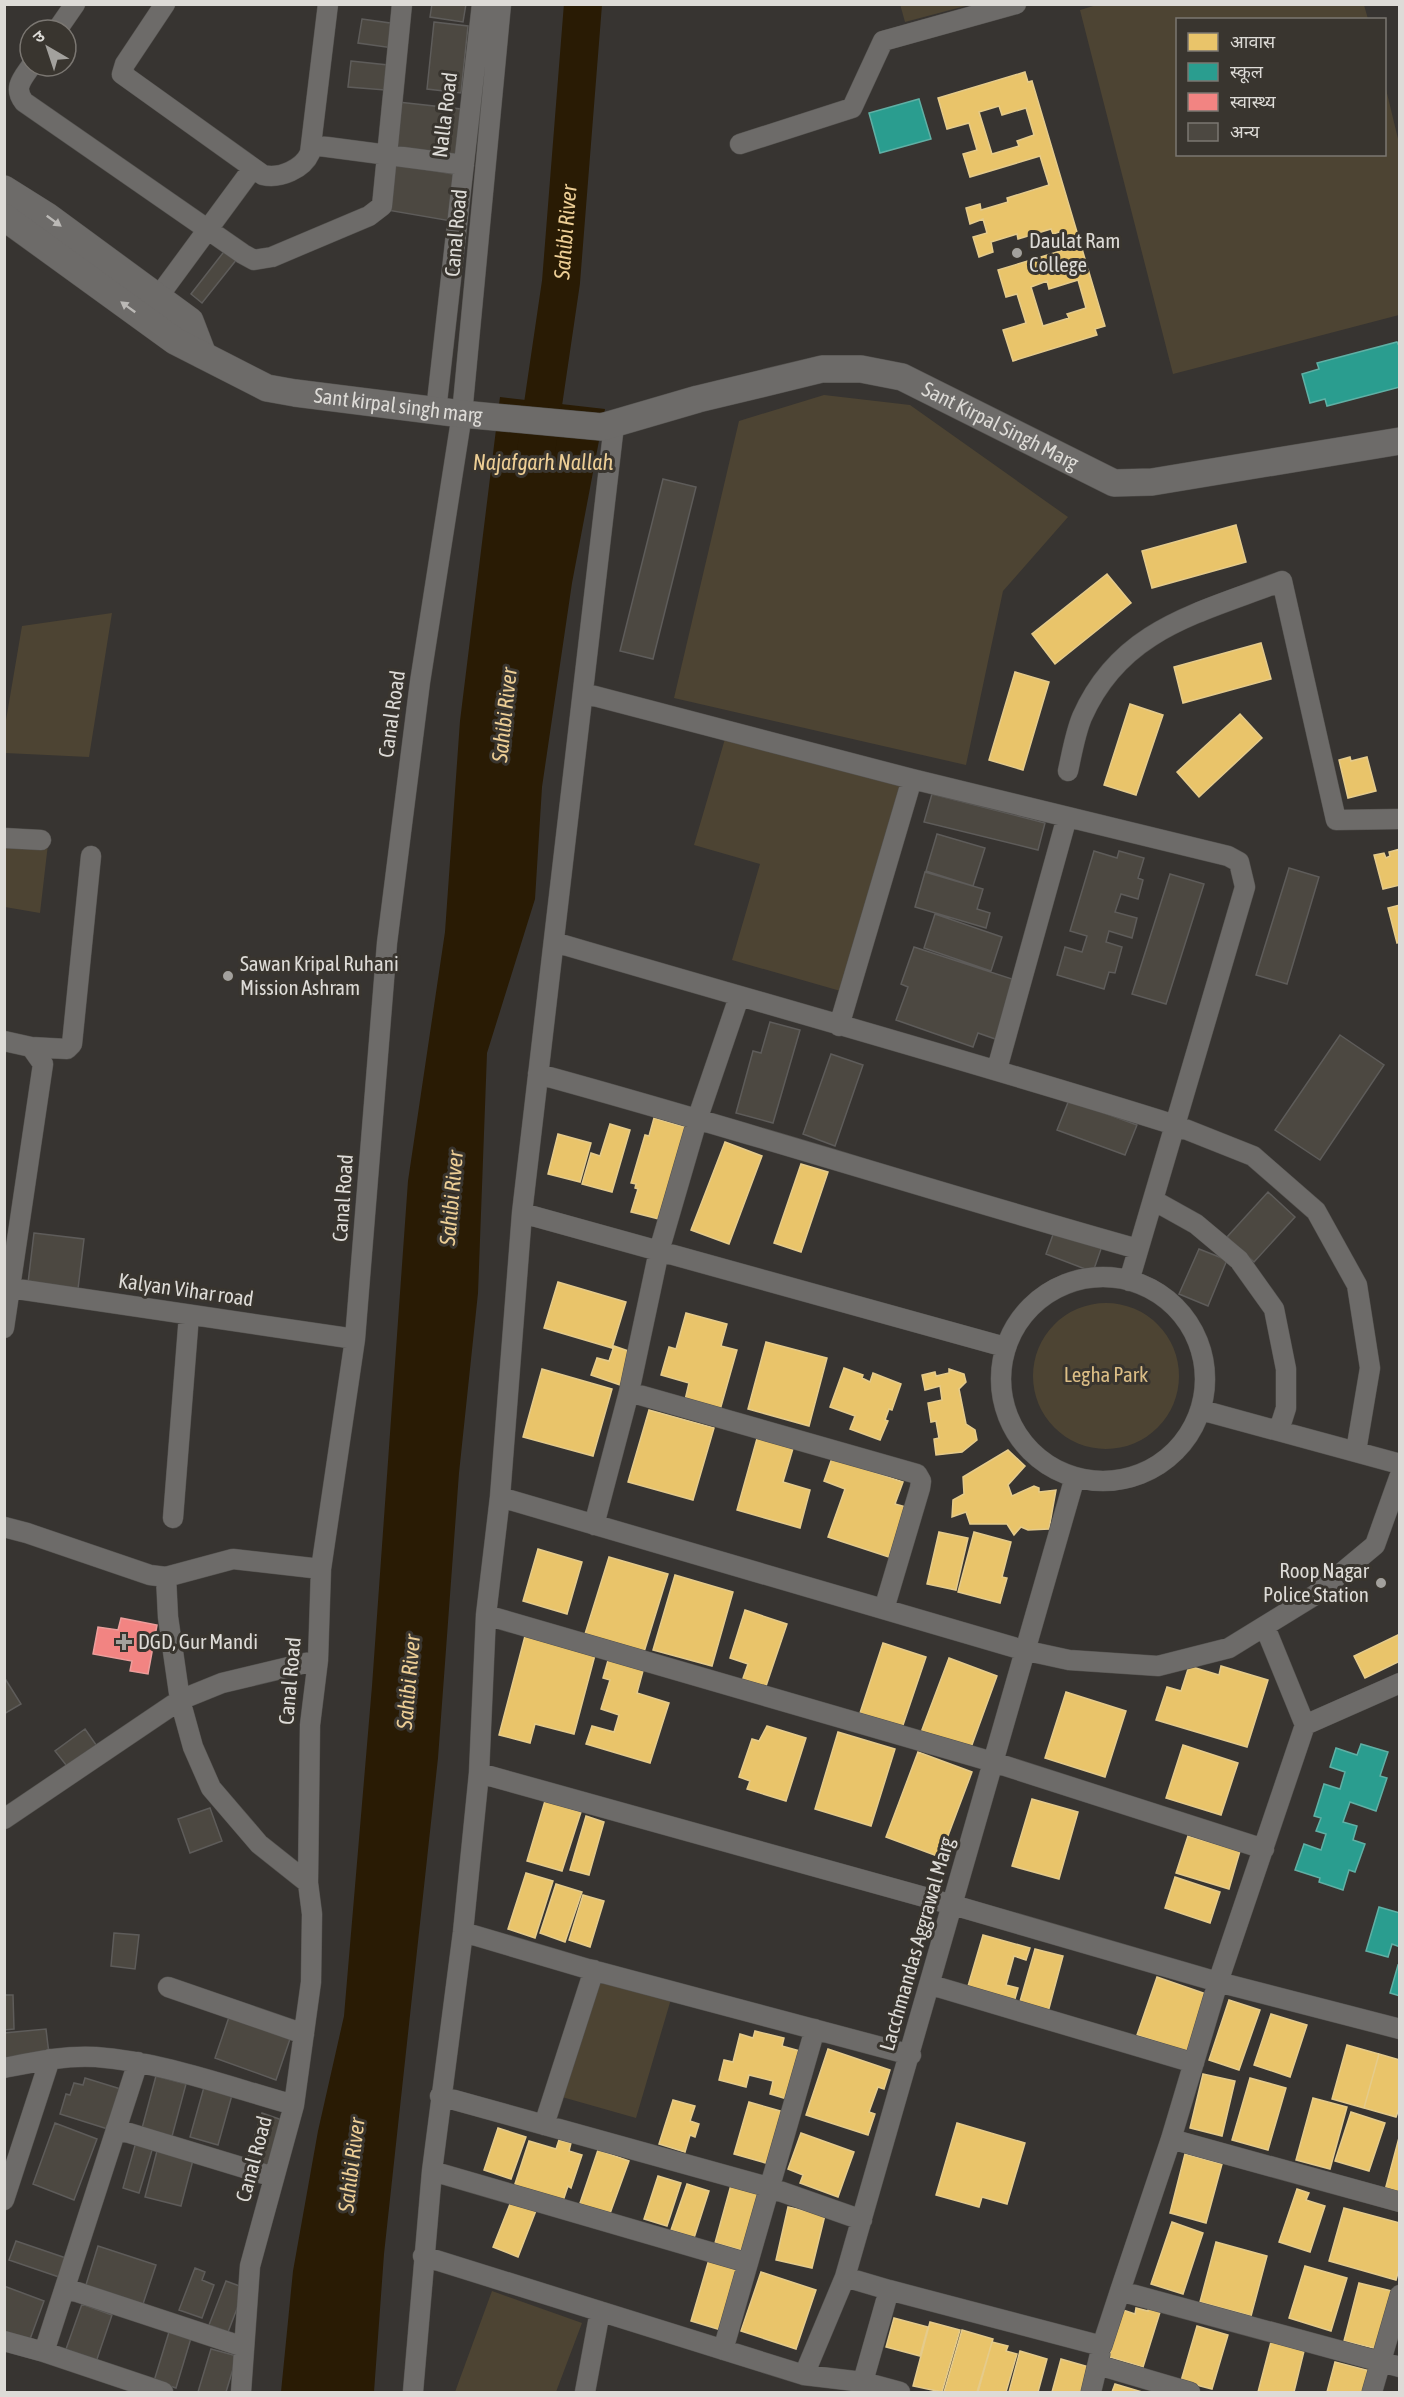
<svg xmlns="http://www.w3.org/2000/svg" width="1404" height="2397" font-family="'Asap Condensed','Noto Sans Devanagari',sans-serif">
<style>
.green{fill:#4d4433}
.water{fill:#291b04}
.homes{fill:#e9c46a;stroke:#e5cb8b;stroke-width:1.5;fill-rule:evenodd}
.schools{fill:#2a9d8f;stroke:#60b0a5;stroke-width:1.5}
.health{fill:#f28482;stroke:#ec9e9c;stroke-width:1.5}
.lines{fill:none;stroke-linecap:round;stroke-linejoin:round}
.river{stroke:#291b04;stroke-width:38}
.building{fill:#4c4841;stroke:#5e5c5a;stroke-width:1.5}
.street-casing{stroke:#54524f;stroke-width:21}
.secondary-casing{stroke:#54524f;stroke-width:28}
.street{stroke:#6d6b69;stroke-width:20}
.secondary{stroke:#6d6b69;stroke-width:27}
.oneway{fill:#bbb9b6}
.poi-dot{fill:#a3a19d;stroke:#39352f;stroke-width:2}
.labels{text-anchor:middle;stroke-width:6;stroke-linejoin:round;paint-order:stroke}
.street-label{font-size:21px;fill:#dddbd7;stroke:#39352f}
.poi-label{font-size:21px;fill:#dddbd7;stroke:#39352f;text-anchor:start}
.park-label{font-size:21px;fill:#dcbe86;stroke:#39352f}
.water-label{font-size:22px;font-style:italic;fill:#edce95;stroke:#39352f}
</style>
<rect width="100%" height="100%" fill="#373431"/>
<!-- green -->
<path class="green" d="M900,4H969V5L905,22Z
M1100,4L1364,5L1368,19L1178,20V154H1384L1385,85L1399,143V315L1173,374L1080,10Z
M824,395L910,405L1068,517L1003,591L966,765L674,698L739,421Z
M112,613L89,757L5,753V726L22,626Z
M727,732L904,782L844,992L732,960L760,864L694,845Z
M4,837L48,844L40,913L5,907Z
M1033 1376a73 73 0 1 1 146 0a73 73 0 1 1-146 0Z
M596,1978L671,1999L636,2118L562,2097Z
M492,2291L582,2323L556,2392H455Z"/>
<!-- water -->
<path class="water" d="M500,397L605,409L572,583L542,787L535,899L487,1053L478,1293L459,1473L438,1758L384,2254L374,2392H281L293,2271L318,2131L344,2016L372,1686L408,1181L445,932L460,721Z"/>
<!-- homes -->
<path class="homes" d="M1025,72L1028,82L1032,81L1105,326L1095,329L1097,335L1013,361L1003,330L1026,323L1017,294L1006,297L998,270L1067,249L1062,231L1053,234L1051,229L1018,239L1017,234L991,242L993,252L979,257L973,237L987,233L983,219L970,224L966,208L980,204L981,210L1008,202L1007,198L1049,185L1040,156L970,177L963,154L977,150L969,123L947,129L938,98ZM999,106L1002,115L1026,108L1034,135L1017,141L1019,146L992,154L979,112ZM1078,280L1086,308L1067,314L1069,318L1043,326L1031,287L1047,281L1049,289Z
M1236,525L1246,562L1152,588L1142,551Z
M1107,574L1131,603L1055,664L1032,634Z
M1261,643L1271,679L1183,703L1174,667Z
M1015,672L1049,682L1023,770L989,760Z
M1130,704L1163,715L1136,795L1104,785Z
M1240,714L1262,738L1199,797L1177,772Z
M1350,757L1351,761L1367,757L1376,791L1348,798L1339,760Z
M1400,849V885L1383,889L1374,855L1384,853L1386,858L1390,856L1389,852Z
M1400,905V942L1397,943L1388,908Z
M654,1118L685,1127L659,1219L631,1212L638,1189L635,1188L636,1184L631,1183L645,1135L649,1136Z
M610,1124L630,1130L612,1192L582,1184L591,1153L600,1156Z
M558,1134L591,1143L580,1182L548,1174Z
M725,1142L762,1156L729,1244L691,1230Z
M801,1164L828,1172L801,1252L774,1243Z
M558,1282L626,1302L612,1348L544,1328Z
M686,1313L727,1324L721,1346L737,1350L720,1410L685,1400L689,1383L661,1375L669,1347L676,1349Z
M766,1342L827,1358L809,1426L748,1409Z
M614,1346L637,1354L626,1387L591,1375L597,1358L609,1361Z
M844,1368L863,1375L862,1378L870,1382L873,1373L901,1384L892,1410L889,1409L885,1420L888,1421L880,1440L850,1429L855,1416L830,1407Z
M542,1369L612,1389L593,1456L523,1437Z
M949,1369L964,1374L966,1382L959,1389L966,1424L975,1430L977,1440L962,1452L936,1455L934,1439L939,1438L936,1421L931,1422L928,1403L942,1400L940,1386L925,1390L922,1375L935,1372L936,1376L949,1373Z
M649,1410L714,1428L693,1500L628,1482Z
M758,1435L794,1445L783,1482L810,1490L800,1528L737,1510Z
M1008,1450L1025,1466L1008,1485L1012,1496L1034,1486L1039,1488V1492L1056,1490L1049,1529L1028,1530L1021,1527L1014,1535L1007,1524H970L966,1512L952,1517L953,1500L964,1494L963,1477Z
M832,1458L903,1482L895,1504L906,1507L889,1557L828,1537L845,1489L824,1481Z
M939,1532L968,1538L956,1590L927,1584Z
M974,1532L1011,1542L1002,1577L1007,1578L1000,1603L958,1592Z
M538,1549L582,1562L567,1614L523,1601Z
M609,1557L668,1574L644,1652L585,1634Z
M675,1575L733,1592L712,1666L653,1650Z
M745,1610L787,1624L765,1689L742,1681L748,1664L730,1658Z
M1400,1634V1661L1365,1678L1354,1656Z
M525,1636L595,1655L574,1734L535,1724L530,1743L499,1735Z
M883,1643L926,1657L902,1728L860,1713Z
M609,1657L644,1667L637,1693L669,1703L650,1763L586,1744L592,1726L614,1732L619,1715L601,1709L610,1680L603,1678Z
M949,1658L997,1676L969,1753L920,1735Z
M1189,1666L1219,1675L1221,1666L1268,1680L1247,1747L1156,1720L1167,1687L1181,1691Z
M1066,1692L1126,1711L1105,1777L1045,1758Z
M767,1726L806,1738L786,1801L747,1789L750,1781L739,1777L752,1739L759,1741Z
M838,1732L895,1749L871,1826L815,1809Z
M1183,1745L1238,1763L1221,1815L1166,1798Z
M918,1752L972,1772L940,1857L886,1837Z
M1032,1799L1078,1812L1059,1879L1012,1866Z
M545,1801L581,1812L562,1871L527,1861Z
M586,1816L604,1822L589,1875L570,1870Z
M1188,1836L1240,1851L1229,1889L1176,1873Z
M526,1873L553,1881L535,1938L508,1929Z
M1175,1877L1220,1892L1210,1923L1165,1908Z
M556,1884L582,1892L565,1942L540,1933Z
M583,1895L604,1901L590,1947L569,1940Z
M983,1935L1030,1948L1026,1960L1014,1956L1006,1985L1018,1988L1013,2006L966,1993Z
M1035,1949L1063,1956L1048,2012L1019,2005Z
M1157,1977L1209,1995L1190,2053L1137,2035Z
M1229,2000L1260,2010L1239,2070L1209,2060Z
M1271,2014L1307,2025L1290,2077L1254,2065Z
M755,2031L784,2038L782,2046L800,2051L787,2099L770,2094L773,2081L749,2075L746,2087L719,2080L724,2060L733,2062L740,2034L753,2038Z
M1347,2045L1379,2054L1364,2108L1332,2099Z
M828,2049L890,2070L884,2089L878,2087L869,2112L875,2114L868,2135L806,2115Z
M1379,2054L1400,2060V2106L1396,2117L1364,2108Z
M1203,2074L1235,2081L1222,2136L1190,2128Z
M1250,2078L1286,2088L1268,2150L1232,2140Z
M1313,2098L1347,2107L1330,2169L1296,2160Z
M673,2100L695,2106L690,2121L699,2124L695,2137L690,2135L685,2152L659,2144Z
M749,2102L784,2112L769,2164L734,2154Z
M1351,2112L1385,2123L1369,2171L1335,2161Z
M957,2123L1025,2143L1007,2204L982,2197L979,2207L936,2195Z
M498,2128L526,2137L511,2179L484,2170Z
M801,2133L854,2152L838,2197L800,2183L803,2175L788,2169Z
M1400,2134V2198L1384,2194Z
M559,2140L571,2143L569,2151L582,2155L571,2188L568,2186L563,2201L513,2190L529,2141L556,2149Z
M598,2150L629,2161L608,2219L578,2209Z
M1185,2154L1222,2164L1206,2223L1170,2213Z
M658,2176L681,2183L667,2226L644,2219Z
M687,2184L709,2191L694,2238L671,2230Z
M731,2185L761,2193L745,2251L715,2243Z
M1297,2189L1309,2193L1306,2200L1325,2206L1310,2252L1279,2242Z
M512,2199L537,2208L518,2257L493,2247Z
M788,2207L825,2215L812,2268L776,2260Z
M1344,2208L1400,2223V2266L1396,2280L1329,2261Z
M1172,2222L1203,2233L1183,2294L1151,2284Z
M1216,2242L1267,2256L1251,2316L1200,2302Z
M710,2256L740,2264L721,2330L691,2321Z
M1305,2266L1347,2278L1331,2331L1289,2318Z
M761,2272L816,2290L796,2349L741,2331Z
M1359,2283L1392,2291L1378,2349L1344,2341Z
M1149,2305L1161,2309L1143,2367L1109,2357L1123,2310L1135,2314L1136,2308L1148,2311Z
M894,2318L928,2327L920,2356L886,2347Z
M930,2322L960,2330L942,2392L913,2386Z
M1197,2326L1228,2335L1212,2389L1181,2381Z
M962,2330L993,2339L977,2392H944Z
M992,2342L1008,2346L1006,2351L1017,2354L1006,2392H978Z
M1271,2342L1304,2351L1294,2392H1258Z
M1020,2351L1047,2359L1038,2392H1009Z
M1061,2359L1089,2367L1081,2392H1052Z
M1335,2362L1374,2372L1369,2392H1327Z
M1115,2384L1142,2392H1112Z"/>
<!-- schools -->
<path class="schools" d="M919,99L931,139L880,153L869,113Z
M1397,342L1400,348V387L1327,406L1325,399L1310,403L1302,374L1319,369L1317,363Z
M1361,1744L1388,1752L1380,1776L1387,1778L1376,1811L1350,1802L1343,1822L1357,1826L1353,1840L1365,1844L1355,1872L1349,1870L1343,1890L1319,1882L1320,1878L1295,1870L1304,1844L1321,1850L1326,1834L1316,1831L1321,1818L1314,1816L1324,1784L1340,1789L1345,1772L1330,1767L1336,1748L1357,1755Z
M1379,1907L1400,1913V1947L1392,1944L1388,1957L1366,1951Z
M1398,1965L1400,1966V1996L1390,1993Z"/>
<!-- health -->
<path class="health" d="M121,1618L157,1625L148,1674L130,1671L132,1661L93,1654L98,1627L118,1630Z"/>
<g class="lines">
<!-- river -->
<path class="river" id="s1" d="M536,452L561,282L583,4"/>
</g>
<!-- building -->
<path class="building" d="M432,4H466L463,22L430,17Z
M362,19L397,24L393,48L358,43Z
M434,22L468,26L461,93L427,89Z
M351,61L388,65L385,90L348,87Z
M398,102L461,109L455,159L392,151Z
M395,164L459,175L451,221L387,210Z
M226,249L237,259L202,303L191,294Z
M663,479L696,487L653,659L620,651Z
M932,794L1045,823L1038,850L924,822Z
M937,834L985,848L973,886L926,871Z
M1094,851L1117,858L1119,851L1144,858L1138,878L1143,880L1138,899L1121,894L1115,912L1137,918L1132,938L1109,931L1106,942L1122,947L1115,973L1109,972L1104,989L1057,975L1065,947L1082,952L1087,936L1070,931Z
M1289,868L1319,877L1287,984L1256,975Z
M925,872L983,889L977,909L990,913L986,928L915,907Z
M1170,874L1204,884L1166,1004L1132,994Z
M935,914L1002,937L991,971L924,948Z
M914,947L1021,982L1001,1041L978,1033L973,1047L896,1020L908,987L901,984Z
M770,1022L800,1030L773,1123L736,1113L753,1051L761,1053Z
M1340,1035L1384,1065L1320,1160L1275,1130Z
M831,1054L863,1065L835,1146L803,1134Z
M1069,1100L1137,1125L1125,1155L1057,1130Z
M1268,1192L1295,1217L1254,1262L1227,1237Z
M1055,1229L1102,1246L1093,1272L1046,1254Z
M34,1233L84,1239L78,1289L28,1283Z
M1199,1249L1227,1260L1208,1306L1179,1294Z
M4,1677L21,1704L4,1714Z
M85,1729L99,1749L70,1770L55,1751Z
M210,1808L222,1841L190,1853L178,1819Z
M114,1933L139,1935L135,1969L111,1966Z
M4,1995H13L14,2029L4,2030Z
M229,2017L290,2039L276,2080L215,2058Z
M46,2029L49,2054L4,2059V2033Z
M156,2076L186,2084L171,2140L141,2132Z
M85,2078L124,2090L111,2130L60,2114L66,2094L70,2095L74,2083L83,2085Z
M204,2087L232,2095L218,2145L190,2137Z
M262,2113L285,2121L270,2168L247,2160Z
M55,2123L97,2139L74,2200L33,2184Z
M136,2142L153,2147L139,2193L123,2188Z
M157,2151L193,2160L181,2206L145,2197Z
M16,2241L66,2258L59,2277L9,2260Z
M98,2246L156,2265L142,2307L85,2288Z
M195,2268L205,2272L202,2280L214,2285L202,2318L179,2310Z
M226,2281L245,2288L228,2332L209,2325Z
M4,2286L44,2301L29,2342L4,2333Z
M82,2304L112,2315L96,2362L65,2352Z
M169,2332L191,2338L176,2388L154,2381Z
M211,2349L237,2356L226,2392H198Z"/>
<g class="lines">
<!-- street casing -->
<g class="street-casing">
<path id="street" d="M165,4L125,64L122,74L263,175C280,179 303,169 310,153L328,4
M57,30L75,4
M31,66C22,79 13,88 24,102L243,254L254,260L272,257L369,216L382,206L402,4
M740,144L852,108L883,41L1016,4
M312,145L464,165
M158,297L253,168
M436,411L482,4
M614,425L522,1213L1005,1347
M1068,771C1072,753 1075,734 1082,717C1121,628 1200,613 1282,581L1336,820L1400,819
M4,838L41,840
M554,942C761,1003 969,1060 1175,1125L1245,887L1239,862L1228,856L912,779L583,693
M839,1026L912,779
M4,1041L31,1047L67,1049L72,1044L91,856
M997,1069L1067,817
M538,1074C740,1129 938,1193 1138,1249
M1153,1200L1196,1224L1239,1260L1274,1309L1286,1369V1408L1279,1430
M1001 1379a102 102 0 1 1 204 0a102 102 0 1 1-204 0Z
M1129,1281L1175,1125L1253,1156L1316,1211L1357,1285L1370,1368L1356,1451
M4,1287L355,1339
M4,1328L43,1064L31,1047
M629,1392L917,1474L921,1481L920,1488L884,1609
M1201,1410L1400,1464
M500,1497L522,1213
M173,1518L189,1315
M594,1525L629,1392L659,1251L698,1117L739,997
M4,1527L27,1533L150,1575L166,1577L233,1559L321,1569
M166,1577L168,1617L180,1700L193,1747L211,1788L259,1844L308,1883
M486,1615L993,1762L1264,1849
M1305,1725L1400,1683
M479,1773L953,1905L1218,1982L1305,1725L1265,1627
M4,1819L180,1700L222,1683L318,1660
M463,1932L588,1969L911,2055
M931,1985L1194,2063
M168,1987L304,2034
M4,2068C34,2062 65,2055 96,2057C163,2062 229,2087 294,2105
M440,2096L768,2187L862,2220
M544,2125L594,1970
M116,2129L274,2177
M1171,2139L1400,2202
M432,2171L748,2263
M4,2200L50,2059
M423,2256L804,2375L863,2382L900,2392
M65,2288L244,2347
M889,2290L1102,2346L1120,2291L1400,2367
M1120,2291L1171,2139L1218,1982L1400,2029
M4,2341L44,2352L163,2392
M723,2350L815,2029
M44,2352L138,2062
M1098,2365L1190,2392
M804,2375L845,2277
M241,2392L250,2266L294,2105L311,1982L312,1914L308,1883L310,1725L318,1660L321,1569L355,1339L387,943L420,682L462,414L501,4
M413,2392L432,2171L463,1932L479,1773L486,1615L500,1497L1023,1650L1069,1660L1158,1666L1229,1648L1315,1595L1375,1545L1400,1475
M585,2392L600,2311
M860,2392L889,2290L845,2277L1075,1477
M1091,2392L1100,2354
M1372,2392L1400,2295"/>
</g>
<!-- secondary casing -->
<g class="secondary-casing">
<g id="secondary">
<path d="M4,189L47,216L190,321L203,355"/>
<path id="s2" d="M4,217L175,341L267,388L295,393L462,414L602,427L698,399L822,369H861L902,377L1114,483L1152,482L1400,441"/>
</g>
</g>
<!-- street -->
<use href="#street" class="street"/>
<!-- secondary -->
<use href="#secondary" class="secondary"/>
</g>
<!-- one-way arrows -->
<defs><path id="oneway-solid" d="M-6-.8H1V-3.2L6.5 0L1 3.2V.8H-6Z" transform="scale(1.5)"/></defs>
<g class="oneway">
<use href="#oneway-solid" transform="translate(54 221) rotate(36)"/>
<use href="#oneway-solid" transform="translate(128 307) rotate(-144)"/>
</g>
<!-- markers -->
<g class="poi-dot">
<circle cx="1017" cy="253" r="6"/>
<circle cx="228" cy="976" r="6"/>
<circle cx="1381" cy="1583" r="6"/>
<path d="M121 1633h6v6h6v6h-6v6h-6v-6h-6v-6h6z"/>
</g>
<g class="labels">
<!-- street labels -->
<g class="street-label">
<text transform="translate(445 115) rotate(-83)" y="7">Nalla Road</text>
<text transform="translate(456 233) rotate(-85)" y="7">Canal Road</text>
<text dy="7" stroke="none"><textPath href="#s2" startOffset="447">Sant kirpal singh marg</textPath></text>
<text dy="7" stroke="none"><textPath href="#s2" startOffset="1070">Sant Kirpal Singh Marg</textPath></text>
<text transform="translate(392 714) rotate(-82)" y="7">Canal Road</text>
<text transform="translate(343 1198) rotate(-86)" y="7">Canal Road</text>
<text transform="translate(186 1290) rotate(8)" y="7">Kalyan Vihar road</text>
<text transform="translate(290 1681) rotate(-85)" y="7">Canal Road</text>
<text transform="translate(917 1944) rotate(-74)" y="7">Lacchmandas Aggrawal Marg</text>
<text transform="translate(254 2159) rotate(-75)" y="7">Canal Road</text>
</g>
<!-- poi labels -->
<g class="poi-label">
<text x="1029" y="248">Daulat Ram<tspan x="1029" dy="24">College</tspan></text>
<text x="240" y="971">Sawan Kripal Ruhani<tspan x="240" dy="24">Mission Ashram</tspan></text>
<text x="1369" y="1578" text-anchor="end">Roop Nagar<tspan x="1369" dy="24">Police Station</tspan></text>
<text x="138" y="1649">DGD, Gur Mandi</text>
</g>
<!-- park labels -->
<g class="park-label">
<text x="1106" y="1382">Legha Park</text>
</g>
<!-- water labels -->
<g class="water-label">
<text dy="8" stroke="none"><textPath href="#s1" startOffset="222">Sahibi River</textPath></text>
<text x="543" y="470">Najafgarh Nallah</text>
<text transform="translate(504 715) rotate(-84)" y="8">Sahibi River</text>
<text transform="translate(451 1198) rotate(-85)" y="8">Sahibi River</text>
<text transform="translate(408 1682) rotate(-85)" y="8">Sahibi River</text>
<text transform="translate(351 2165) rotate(-83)" y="8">Sahibi River</text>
</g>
</g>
<!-- border -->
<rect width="1404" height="2397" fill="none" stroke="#dddbd7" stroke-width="12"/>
<!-- legend -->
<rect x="1176" y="18" width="210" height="138" fill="#39352f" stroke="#7b7772" stroke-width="1.5"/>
<rect x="1188" y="33" width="30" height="18" fill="#e9c46a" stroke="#7b7772" stroke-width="1.5"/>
<text x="1230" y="48" font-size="18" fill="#dddbd7">आवास</text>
<rect x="1188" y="63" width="30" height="18" fill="#2a9d8f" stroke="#7b7772" stroke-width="1.5"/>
<text x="1230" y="78" font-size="18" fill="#dddbd7">स्कूल</text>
<rect x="1188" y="93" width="30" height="18" fill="#f28482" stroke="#7b7772" stroke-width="1.5"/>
<text x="1230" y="108" font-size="18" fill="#dddbd7">स्वास्थ्य</text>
<rect x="1188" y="123" width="30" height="18" fill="#4c4841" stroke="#7b7772" stroke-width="1.5"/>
<text x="1230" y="138" font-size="18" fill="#dddbd7">अन्य</text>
<!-- north arrow -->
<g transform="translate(48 48) rotate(321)"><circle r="28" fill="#39352f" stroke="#7b7772" stroke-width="1.5"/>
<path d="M0-4.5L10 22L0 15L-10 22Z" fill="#a3a19d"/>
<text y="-9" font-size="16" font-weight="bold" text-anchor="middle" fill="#dddbd7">उ</text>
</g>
</svg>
